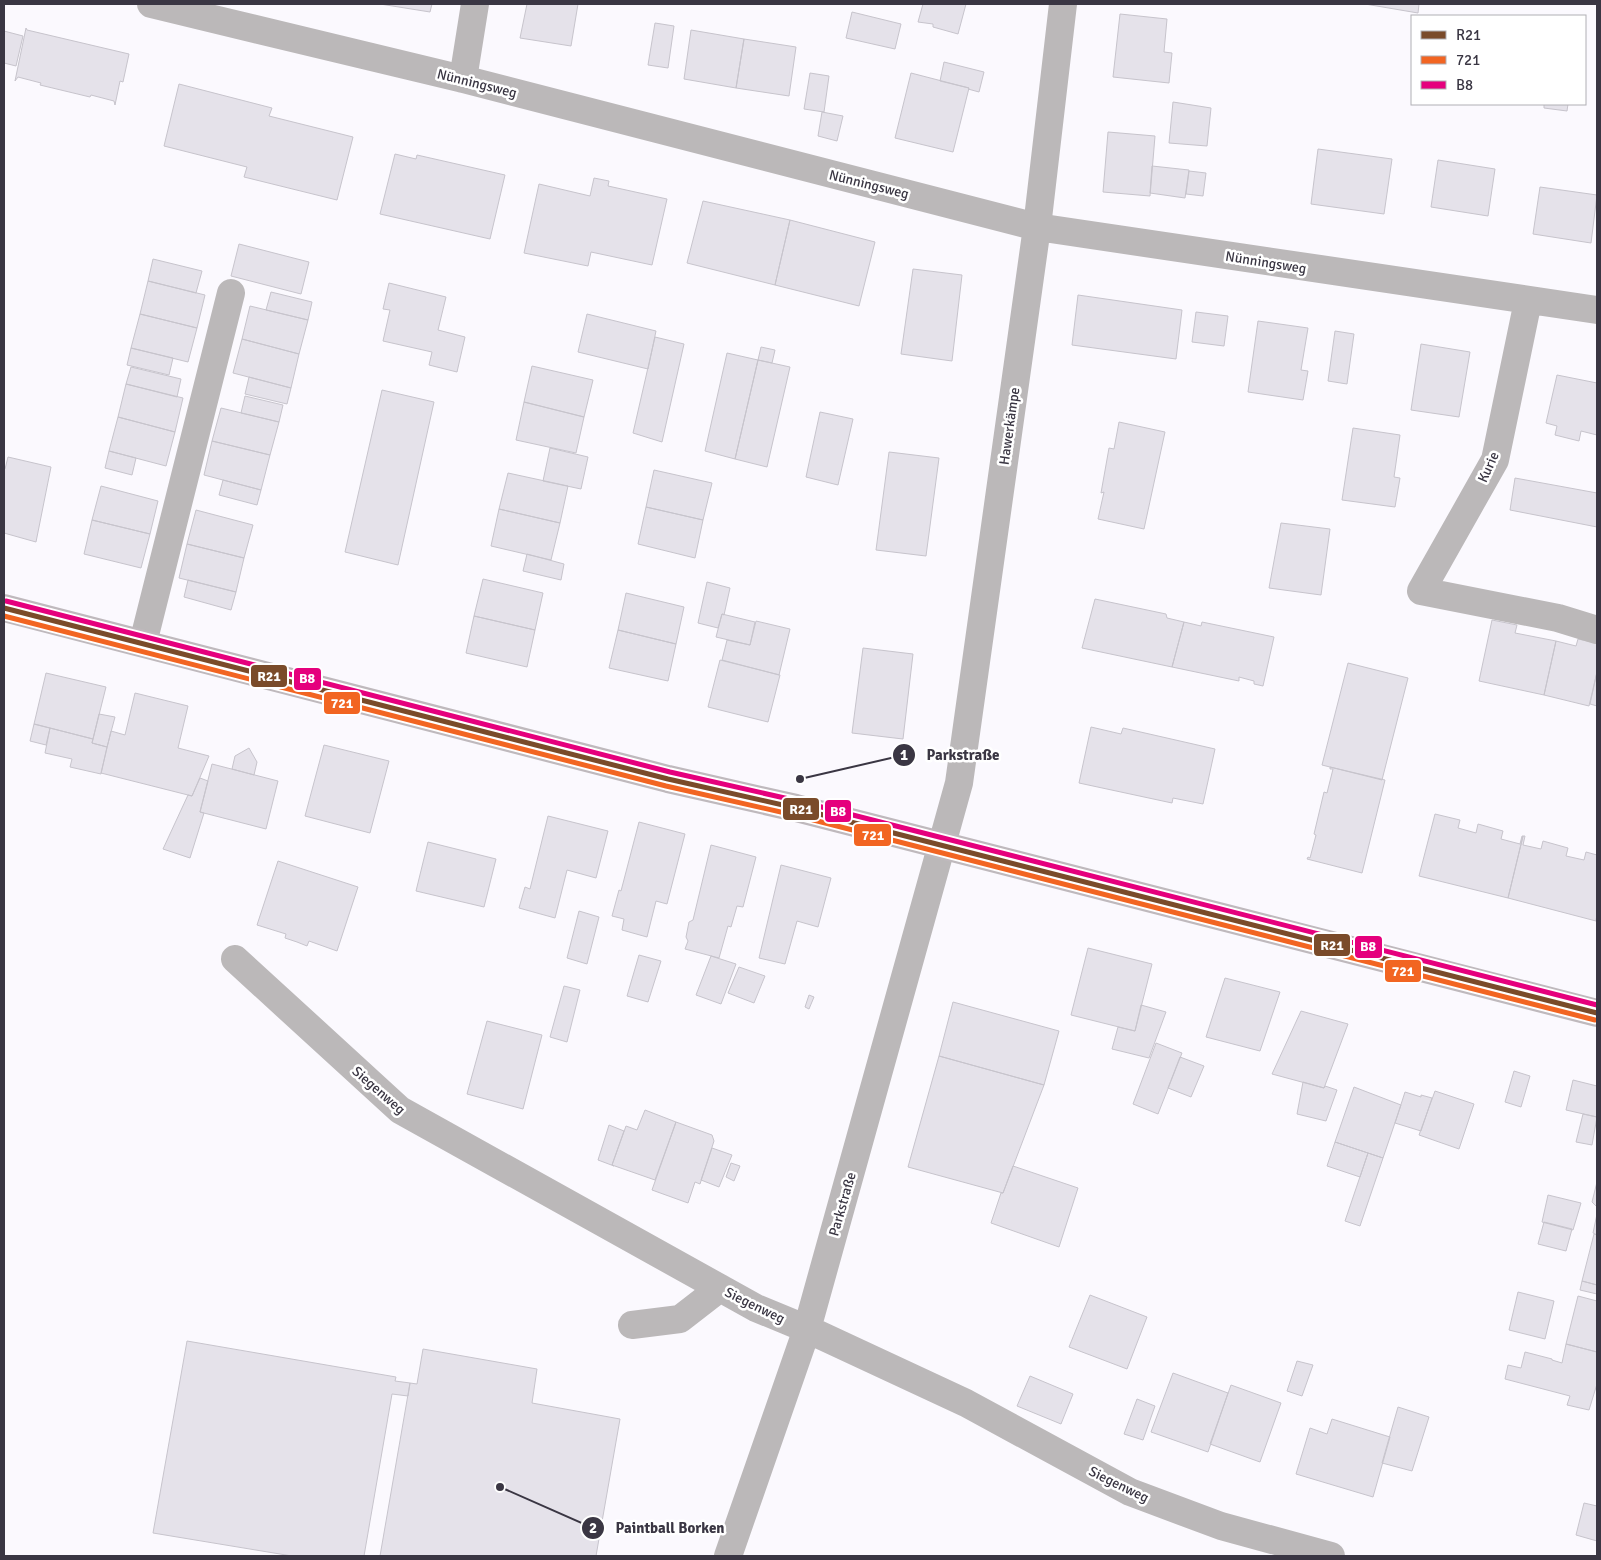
<svg xmlns="http://www.w3.org/2000/svg" width="1601" height="1560" font-family="Signika,sans-serif">
<style>
.building{fill:#e5e2ea;stroke:#c7c4cc}
.lines{fill:none;stroke-linecap:round;stroke-linejoin:round}
.minor{stroke:#bbb8b9;stroke-width:28}
.major{stroke:#bfb9bd;stroke-width:28}
.bus-1-casing{stroke:#fff;stroke-width:9}
.bus-2-casing{stroke:#fff;stroke-width:9}
.bus-3-casing{stroke:#fff;stroke-width:9}
.bus-1{stroke:#7a4b2a;stroke-width:5}
.bus-2{stroke:#f26522;stroke-width:5}
.bus-3{stroke:#e5007d;stroke-width:5}
.labels{text-anchor:middle;stroke-width:5;stroke-linejoin:round;paint-order:stroke}
.street-label{font-size:14px;fill:#3a3643;stroke:#fff}
.leader{fill:none;stroke:#3a3643;stroke-width:2}
.callout-dot{fill:#3a3643;stroke:#fff;stroke-width:2}
.mark-label{font-size:15px;text-anchor:middle;font-weight:bold;fill:#fff}
.callout-label{font-size:15px;text-anchor:middle;font-weight:bold;fill:#3a3643;stroke:#fff;stroke-width:5;stroke-linejoin:round;paint-order:stroke}
.line-badge{stroke:#fff;stroke-width:2}
.badge-label{font-size:14px;text-anchor:middle;font-weight:bold;fill:#fff}
</style>
<rect width="100%" height="100%" fill="#fbf9fe"/>
<!-- building -->
<path class="building" d="M380,4H432L430,12Z
M527,4H578L571,46L520,38Z
M923,4H966L958,34L933,27V24L918,22Z
M1365,4H1419L1418,13Z
M852,12L901,24L895,49L846,38Z
M1120,14L1167,19L1164,52L1172,53L1169,83L1113,77Z
M655,23L674,26L668,68L648,65Z
M26,28L27,30L129,54L123,82L120,81L115,105L114,101L91,95L90,97L40,85L41,83L18,77L15,81Z
M691,30L744,39L736,88L684,79Z
M4,31L23,36L16,66L4,63Z
M744,39L796,47L789,96L736,88Z
M944,62L984,72L979,92L968,89L969,88L940,81Z
M810,73L829,76L824,112L804,109Z
M911,73L969,88L953,152L895,138Z
M179,84L272,108L269,116L353,137L337,200L244,177L247,167L164,146Z
M1173,102L1211,108L1207,146L1169,143Z
M1544,104H1568L1567,111L1544,108Z
M822,112L843,116L837,141L818,136Z
M1108,132L1155,136L1150,196L1103,192Z
M1318,149L1392,159L1384,214L1311,204Z
M395,154L416,159L417,155L505,175L490,239L380,214Z
M1438,160L1495,169L1488,216L1431,207Z
M1152,166L1189,170L1185,198L1150,193Z
M1189,171L1206,173L1203,196L1186,194Z
M594,178L609,181L608,186L667,199L652,265L591,252L588,266L524,253L539,184L590,196Z
M1540,187L1597,195L1591,243L1533,234Z
M703,201L790,220L775,285L687,263Z
M790,220L875,242L859,306L775,285Z
M239,244L309,262L301,294L231,276Z
M153,259L202,271L196,293L148,281Z
M913,269L962,275L952,361L901,354Z
M148,281L205,295L197,328L140,314Z
M389,283L446,297L438,330L465,337L457,372L429,365L432,352L383,341L390,310L383,309Z
M271,292L312,302L308,320L266,310Z
M1078,295L1182,310L1176,359L1072,345Z
M250,306L308,320L299,354L242,339Z
M1196,312L1228,316L1224,346L1192,342Z
M140,314L197,328L188,362L131,348Z
M587,314L656,331L648,369L578,352Z
M1258,321L1308,328L1301,370L1308,371L1303,400L1248,392Z
M1335,331L1354,334L1347,384L1328,381Z
M655,337L684,344L662,442L633,433Z
M242,339L299,354L291,388L233,373Z
M1421,344L1470,352L1459,417L1411,410Z
M761,347L775,350L772,363L758,360Z
M131,348L173,358L169,375L127,365Z
M727,353L758,360L735,459L705,451Z
M758,360L790,367L767,467L735,459Z
M532,366L593,380L584,417L524,402Z
M131,367L181,379L177,397L126,384Z
M1557,375L1597,383V435L1581,431L1579,441L1555,435L1557,426L1546,423Z
M249,377L291,388L287,404L245,394Z
M126,384L183,398L175,432L118,417Z
M382,390L434,402L398,565L345,552Z
M245,396L283,405L279,422L241,413Z
M524,402L584,417L576,453L516,440Z
M221,408L279,422L270,455L212,441Z
M820,412L853,419L838,485L806,477Z
M118,417L175,432L166,466L109,451Z
M1119,422L1165,432L1144,529L1098,519L1104,492L1101,493L1109,448L1114,449Z
M1353,428L1400,435L1394,477L1400,478L1395,507L1342,500Z
M212,441L270,455L261,490L204,475Z
M550,448L588,457L581,489L543,481Z
M109,451L136,458L132,475L105,468Z
M889,452L939,458L926,556L876,550Z
M8,457L51,467L36,542L4,533V469H5Z
M654,470L712,483L703,520L646,507Z
M508,473L568,486L560,523L499,509Z
M1515,478L1597,493V527L1510,510Z
M223,480L261,490L257,505L219,495Z
M101,486L158,501L150,534L92,520Z
M646,507L703,520L695,558L638,544Z
M499,509L560,523L551,560L491,546Z
M196,510L253,525L244,558L187,544Z
M92,520L150,534L141,568L84,554Z
M1281,523L1330,529L1321,595L1269,588Z
M187,544L244,558L236,592L179,578Z
M527,554L564,564L561,580L523,571Z
M483,579L543,593L535,630L474,616Z
M188,580L236,592L231,610L184,597Z
M707,582L730,588L724,615L722,614L718,628L698,623Z
M626,593L684,607L676,644L618,630Z
M1095,599L1166,614L1167,618L1184,622L1172,667L1082,648Z
M722,614L755,622L750,645L716,637Z
M474,616L535,630L527,667L466,653Z
M1492,620L1517,625L1515,633L1556,641L1544,695L1479,681Z
M756,621L790,629L779,675L722,660L727,640L750,645Z
M1184,622L1201,626L1202,622L1274,637L1263,686L1254,684V681L1239,677V681L1172,667Z
M618,630L676,644L668,681L609,668Z
M1578,639L1597,643V672L1589,706L1544,695L1556,641L1576,646Z
M863,648L913,654L903,739L852,733Z
M720,660L780,675L768,722L708,707Z
M1348,663L1408,678L1382,780L1322,765Z
M1597,672V706L1590,704Z
M46,673L106,687L93,739L34,724Z
M135,693L188,706L178,748L209,756L192,796L101,773L111,731L125,735Z
M99,714L115,717L107,747L92,743Z
M34,724L50,728L46,745L30,741Z
M1091,727L1121,734L1123,728L1215,749L1203,804L1173,798L1172,803L1079,783Z
M50,728L93,739L92,743L107,747L101,774L70,767L72,759L45,753Z
M324,745L389,761L370,833L305,816Z
M249,748L257,762L254,775L232,769L235,756Z
M212,764L278,781L266,829L200,812Z
M1330,767L1385,780L1362,873L1307,859L1308,857L1310,858L1316,835L1314,834L1324,792L1327,793L1333,769H1330Z
M200,778L208,781L200,812L204,813L190,858L163,849L188,795L192,796Z
M1435,814L1460,820L1458,828L1476,833L1478,824L1503,831L1501,839L1520,844L1522,836H1523L1508,898L1419,876Z
M548,816L608,831L596,878L567,870L555,918L519,908L525,887L530,889Z
M639,822L685,834L667,904L656,901L647,937L622,930L624,919L612,916L619,890L621,891Z
M1523,836H1525L1523,845L1541,849L1543,841L1568,848L1566,856L1584,860L1586,852L1597,855V914L1596,921L1508,898Z
M428,842L496,859L484,907L416,891Z
M711,845L756,857L743,907L737,906L731,927L728,926L719,958L685,949L688,941L686,937L689,922L693,920Z
M278,861L358,887L337,951L309,941L307,946L297,942L285,938L286,934L257,925Z
M781,865L831,878L818,927L797,921L785,964L759,958Z
M579,911L599,917L587,964L567,958Z
M1088,948L1152,964L1135,1031L1071,1015Z
M639,955L661,961L648,1002L627,996Z
M711,956L736,964L721,1004L696,995Z
M739,967L765,976L754,1003L728,993Z
M1225,978L1280,992L1260,1051L1206,1037Z
M564,986L580,990L567,1042L550,1037Z
M809,995L814,997L809,1009L805,1007Z
M953,1002L1059,1031L1044,1085L939,1056Z
M1141,1005L1166,1012L1149,1058L1112,1049L1118,1027L1135,1031Z
M1301,1011L1348,1024L1324,1088L1272,1074Z
M487,1021L542,1035L523,1109L467,1094Z
M1156,1043L1182,1053L1158,1114L1133,1104Z
M939,1056L1044,1085L1003,1193L908,1167Z
M1180,1057L1204,1066L1191,1097L1168,1088Z
M1514,1071L1530,1076L1521,1107L1505,1102Z
M1573,1080L1597,1086V1117L1566,1110Z
M1303,1082L1324,1088L1325,1086L1337,1090L1326,1121L1297,1114Z
M1354,1087L1401,1105L1383,1158L1335,1142Z
M1435,1091L1474,1104L1459,1149L1419,1135Z
M1405,1092L1421,1097V1095L1432,1098L1421,1131L1395,1123Z
M645,1110L676,1122L655,1180L612,1165L626,1126L637,1130Z
M1583,1114L1597,1117L1592,1145L1576,1142Z
M676,1122L712,1135L714,1141L700,1184L695,1182L688,1203L652,1190Z
M609,1125L624,1131L612,1165L614,1166L598,1160Z
M1335,1142L1368,1153L1360,1177L1327,1166Z
M712,1148L732,1155L719,1187L701,1180Z
M1368,1153L1383,1158L1360,1226L1345,1221Z
M731,1163L740,1166L734,1181L726,1177Z
M1013,1166L1078,1188L1059,1247L991,1223L1001,1193H1003Z
M1597,1182V1207L1592,1202Z
M1548,1195L1581,1203L1573,1230L1542,1222Z
M1597,1214V1235L1593,1233Z
M1544,1222L1572,1229L1566,1251L1538,1244Z
M1594,1234L1597,1235V1285L1582,1281Z
M1582,1281L1597,1285V1294L1580,1290Z
M1518,1292L1554,1301L1545,1339L1509,1330Z
M1090,1295L1147,1317L1127,1369L1069,1347Z
M1578,1296L1597,1301V1352L1566,1344Z
M187,1341L396,1377L395,1381L410,1383L408,1396L392,1394L364,1556H292L153,1533Z
M1566,1344L1597,1352V1384L1589,1410L1567,1405L1570,1396L1505,1379L1508,1365L1521,1368L1525,1352L1552,1359V1360L1562,1363Z
M423,1349L537,1369L532,1403L620,1419L596,1556H380L410,1383L417,1384Z
M1297,1361L1313,1365L1302,1396L1287,1391Z
M1173,1373L1228,1393L1208,1452L1151,1432Z
M1030,1376L1073,1394L1061,1424L1017,1406Z
M1231,1385L1281,1403L1260,1462L1210,1444Z
M1137,1399L1155,1406L1143,1440L1124,1434Z
M1398,1407L1429,1417L1412,1471L1382,1463Z
M1332,1419L1390,1437L1373,1497L1296,1474L1310,1428L1327,1434Z
M1584,1503L1597,1506V1541L1576,1535Z"/>
<g class="lines">
<!-- minor -->
<path class="minor" d="M151,4L463,79L1037,227L1597,310
M463,79L475,4
M1528,301L1495,460L1421,591L1558,618L1597,630
M143,643L231,293
M235,959L400,1110L756,1308L807,1329L966,1403L1130,1492L1221,1526L1331,1556
M632,1325L680,1319L720,1288
M728,1556L807,1329L959,783L1037,227L1063,4"/>
<!-- major -->
<path class="major" d="M4,608L668,779L796,808L1597,1013"/>
<!-- bus-1 casing -->
<g class="bus-1-casing">
<path id="bus-1" d="M4,608L668,779L796,808L1597,1013"/>
</g>
<!-- bus-2 casing -->
<g class="bus-2-casing">
<path id="bus-2" d="M4,616L666,786L794,815L1595,1020"/>
</g>
<!-- bus-3 casing -->
<g class="bus-3-casing">
<path id="bus-3" d="M6,601L670,772L798,801L1597,1005"/>
</g>
<!-- bus-1 -->
<use href="#bus-1" class="bus-1"/>
<!-- bus-2 -->
<use href="#bus-2" class="bus-2"/>
<!-- bus-3 -->
<use href="#bus-3" class="bus-3"/>
</g>
<g class="labels">
<!-- street labels -->
<g class="street-label">
<text transform="translate(477 83) rotate(14)" y="5">Nünningsweg</text>
<text transform="translate(869 184) rotate(14)" y="5">Nünningsweg</text>
<text transform="translate(1266 262) rotate(9)" y="5">Nünningsweg</text>
<text transform="translate(1009 426) rotate(-82)" y="5">Hawerkämpe</text>
<text transform="translate(1488 467) rotate(-66)" y="5">Kurie</text>
<text transform="translate(379 1090) rotate(41)" y="5">Siegenweg</text>
<text transform="translate(842 1204) rotate(-74)" y="5">Parkstraße</text>
<text transform="translate(755 1305) rotate(26)" y="5">Siegenweg</text>
<text transform="translate(1119 1484) rotate(26)" y="5">Siegenweg</text>
</g>
</g>
<!-- callouts -->
<path class="leader" d="M800 779L904 755M500 1487L593 1528"/>
<g class="callout-dot">
<circle cx="800" cy="779" r="5"/>
<circle cx="500" cy="1487" r="5"/>
<circle cx="904" cy="755" r="12"/>
<circle cx="593" cy="1528" r="12"/>
</g>
<g class="mark-label">
<text x="904" y="760">1</text>
<text x="593" y="1533">2</text>
</g>
<g class="callout-label">
<text x="963" y="760">Parkstraße</text>
<text x="670" y="1533">Paintball Borken</text>
</g>
<g class="line-badge">
<rect x="250" y="664" width="38" height="24" rx="5" fill="#7a4b2a"/>
<rect x="293" y="667" width="29" height="24" rx="5" fill="#e5007d"/>
<rect x="323" y="691" width="38" height="24" rx="5" fill="#f26522"/>
<rect x="782" y="797" width="38" height="24" rx="5" fill="#7a4b2a"/>
<rect x="824" y="799" width="28" height="24" rx="5" fill="#e5007d"/>
<rect x="853" y="823" width="39" height="24" rx="5" fill="#f26522"/>
<rect x="1313" y="933" width="38" height="24" rx="5" fill="#7a4b2a"/>
<rect x="1354" y="935" width="29" height="24" rx="5" fill="#e5007d"/>
<rect x="1384" y="959" width="38" height="24" rx="5" fill="#f26522"/>
</g>
<g class="badge-label">
<text x="269" y="681">R21</text>
<text x="307" y="683">B8</text>
<text x="342" y="708">721</text>
<text x="801" y="814">R21</text>
<text x="838" y="816">B8</text>
<text x="873" y="840">721</text>
<text x="1332" y="950">R21</text>
<text x="1368" y="951">B8</text>
<text x="1403" y="976">721</text>
</g>
<!-- border -->
<rect width="1601" height="1560" fill="none" stroke="#3a3643" stroke-width="10"/>
<!-- legend -->
<rect x="1411" y="15" width="175" height="90" fill="#ffffff" stroke="#b0afb4"/>
<rect x="1421" y="31" width="25" height="8" fill="#7a4b2a" stroke="#b0afb4"/>
<text x="1456" y="40" font-size="15" fill="#3a3643">R21</text>
<rect x="1421" y="56" width="25" height="8" fill="#f26522" stroke="#b0afb4"/>
<text x="1456" y="65" font-size="15" fill="#3a3643">721</text>
<rect x="1421" y="81" width="25" height="8" fill="#e5007d" stroke="#b0afb4"/>
<text x="1456" y="90" font-size="15" fill="#3a3643">B8</text>
</svg>
